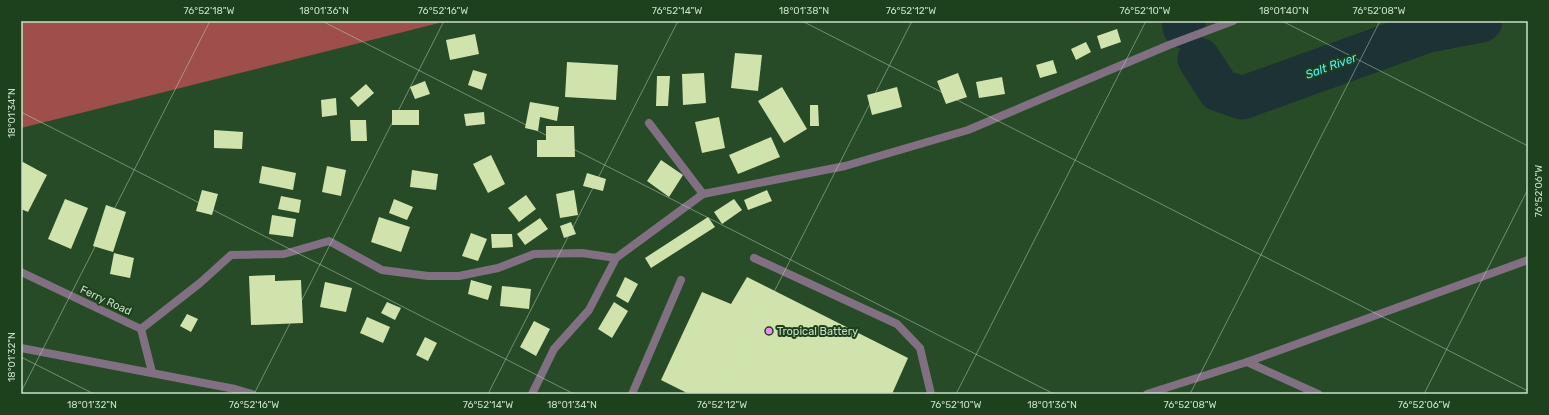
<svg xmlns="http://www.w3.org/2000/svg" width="1549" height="415" font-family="Rubik,sans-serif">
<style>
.green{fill:#9f4f4b}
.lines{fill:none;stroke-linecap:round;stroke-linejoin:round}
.river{stroke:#1d3234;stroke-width:43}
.building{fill:#d0e3ad}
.lane{stroke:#807081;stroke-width:8}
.street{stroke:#807081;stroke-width:8}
.ticks{fill:none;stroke:#cadfc9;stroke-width:1;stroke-opacity:0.45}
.poi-dot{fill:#ee8cf8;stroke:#1d401d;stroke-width:1.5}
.labels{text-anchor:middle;stroke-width:4;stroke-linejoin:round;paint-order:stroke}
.street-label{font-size:11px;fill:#cadfc9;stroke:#1d401d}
.poi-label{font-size:11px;fill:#cadfc9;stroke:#1d401d;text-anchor:start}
.water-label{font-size:12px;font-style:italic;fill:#4ff0fe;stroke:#1d401d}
.neatline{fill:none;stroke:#cadfc9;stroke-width:1.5}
.ticks-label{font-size:10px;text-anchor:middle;fill:#cadfc9}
</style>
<rect width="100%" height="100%" fill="#274b27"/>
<!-- green -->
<path class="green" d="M21,21H447L21,128Z"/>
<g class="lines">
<!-- river -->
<path class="river" d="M1183,21L1184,27
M1199,59L1219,90L1242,98L1428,31L1481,21"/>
</g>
<!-- building -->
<path class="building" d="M1117,29L1121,42L1101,49L1097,36Z
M475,34L479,54L450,60L446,40Z
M1086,42L1091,52L1076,60L1071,49Z
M735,53L762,55L758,91L731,88Z
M1053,60L1057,73L1040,78L1036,65Z
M567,62L618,65L616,100L565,97Z
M473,70L487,74L482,90L468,85Z
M704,73L706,103L683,105L682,74Z
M958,73L967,97L946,104L937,81Z
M657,76H670L668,106H656Z
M1002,77L1005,94L979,98L976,82Z
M425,81L430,94L415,99L410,87Z
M366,84L374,93L358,107L350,98Z
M782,87L807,129L784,143L758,101Z
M897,87L902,107L872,115L867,95Z
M336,98L337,115L322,117L321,100Z
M530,102L559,107L557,121L540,117L538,131L525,128Z
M810,105H818L819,126H810Z
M392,110H419V125H392Z
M484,112L485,124L466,126L464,114Z
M719,117L725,148L702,153L695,122Z
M350,120H366L367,141H351Z
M546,126H574L575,157H537V140H546Z
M214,130L243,132L242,149L214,148Z
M771,137L780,157L738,174L729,155Z
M491,155L505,184L488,193L473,164Z
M661,160L683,175L669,197L647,181Z
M21,161L47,175L28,212L21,209Z
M262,166L296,173L293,190L259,183Z
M327,166L346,170L341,196L322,192Z
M412,170L438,174L436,190L410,187Z
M587,173L606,179L603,191L583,186Z
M202,190L218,194L212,215L196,211Z
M574,190L578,215L560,218L556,194Z
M767,190L772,201L748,210L744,200Z
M526,195L536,209L519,222L508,208Z
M281,196L301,200L299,213L278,209Z
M65,199L88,208L71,249L48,239Z
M394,199L413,207L407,220L389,213Z
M734,199L742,210L722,224L714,212Z
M106,205L126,212L113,252L93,246Z
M272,215L296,219L293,237L269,234Z
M379,217L410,227L401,252L371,242Z
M708,217L715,227L651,268L645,258Z
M540,218L548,229L525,245L517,234Z
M571,222L576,234L564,238L560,226Z
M471,233L487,239L478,261L462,256Z
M491,234H512L513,247L492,248Z
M114,253L134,258L130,278L110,274Z
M275,275V281L301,280L303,323L251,325L249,276Z
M625,277L638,284L628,303L616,296Z
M747,277L908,358L892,394H689L661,380L702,292L731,304Z
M471,280L492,286L488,300L468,294Z
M325,282L352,288L346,312L320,307Z
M502,286L531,289L529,309L500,306Z
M387,302L401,308L395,320L381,313Z
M614,302L628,311L612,338L598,329Z
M187,314L198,319L191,332L180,326Z
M367,317L390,327L383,343L360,333Z
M534,321L550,329L536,356L520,347Z
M425,337L437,343L428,361L416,355Z"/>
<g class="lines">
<!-- lane -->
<path class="lane" d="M754,258L897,324L920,348L931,394
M1247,362L1318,394
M632,394L681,280
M1147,394L1247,362L1528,260"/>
<!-- street -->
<path class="street" d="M649,123L703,194
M21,272L141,329L152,372
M141,329L200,283L231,255L284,254L329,241L382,270L428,276H459L498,268L534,254L582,253L616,258
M21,348L235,389L252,394
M532,394L554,349L589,310L616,258L703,194L845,166L968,130L1169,45L1233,21"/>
</g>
<!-- ticks -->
<path class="ticks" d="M322,21L1054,394M802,21L1528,391M1282,21L1528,146M21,112L574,394M21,357L94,394M21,392L210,21M254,394L444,21M488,394L678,21M722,394L912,21M956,394L1146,21M1190,394L1380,21M1424,394L1528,189"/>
<!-- markers -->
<circle class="poi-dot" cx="769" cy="331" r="4"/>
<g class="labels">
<!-- street labels -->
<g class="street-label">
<text transform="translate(106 300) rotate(25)" y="4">Ferry Road</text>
</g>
<!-- poi labels -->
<g class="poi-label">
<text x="777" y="335">Tropical Battery</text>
</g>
<!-- water labels -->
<g class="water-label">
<text transform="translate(1331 66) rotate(-20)" y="4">Salt River</text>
</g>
</g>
<!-- border -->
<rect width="1549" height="415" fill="none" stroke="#1d401d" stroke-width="44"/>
<rect x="22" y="22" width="1505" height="371" class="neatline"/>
<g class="ticks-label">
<text x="209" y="14">76°52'18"W</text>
<text x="324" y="14">18°01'36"N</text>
<text x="443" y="14">76°52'16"W</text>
<text x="677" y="14">76°52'14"W</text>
<text x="804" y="14">18°01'38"N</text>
<text x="911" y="14">76°52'12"W</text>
<text x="1145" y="14">76°52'10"W</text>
<text x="1284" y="14">18°01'40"N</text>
<text x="1379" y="14">76°52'08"W</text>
<text transform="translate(11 113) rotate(-90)" y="4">18°01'34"N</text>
<text transform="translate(1538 191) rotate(-90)" y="4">76°52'06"W</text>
<text transform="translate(11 357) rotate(-90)" y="4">18°01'32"N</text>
<text x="92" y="408">18°01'32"N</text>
<text x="254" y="408">76°52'16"W</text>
<text x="488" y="408">76°52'14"W</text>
<text x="572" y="408">18°01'34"N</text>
<text x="722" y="408">76°52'12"W</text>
<text x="956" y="408">76°52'10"W</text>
<text x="1052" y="408">18°01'36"N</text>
<text x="1190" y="408">76°52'08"W</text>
<text x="1424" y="408">76°52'06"W</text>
</g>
</svg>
